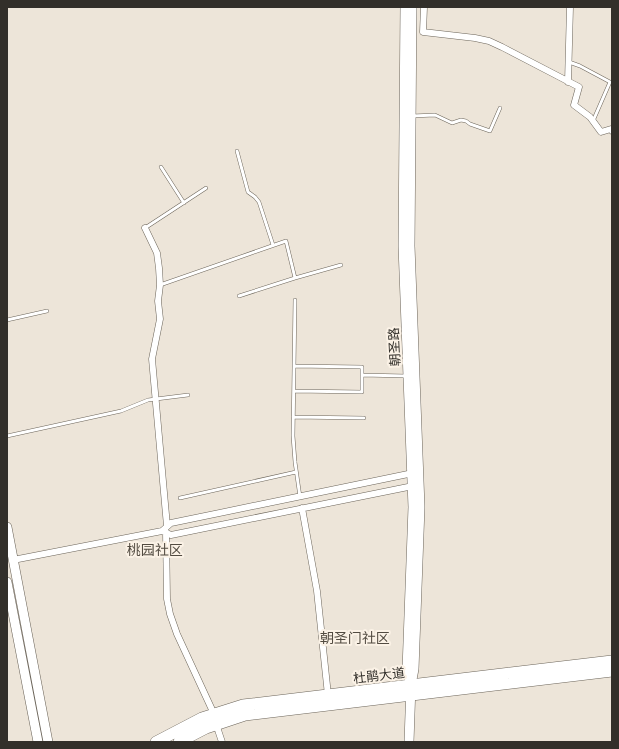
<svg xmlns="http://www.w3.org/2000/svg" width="619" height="749" font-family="Raleway,'Noto Sans SC',sans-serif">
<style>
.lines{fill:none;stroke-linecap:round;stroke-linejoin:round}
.lane-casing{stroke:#6c655a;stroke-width:4}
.street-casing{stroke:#6c655a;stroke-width:7}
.secondary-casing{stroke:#6c655a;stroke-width:10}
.highway-casing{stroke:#6c655a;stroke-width:12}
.lane{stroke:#fff;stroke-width:3}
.street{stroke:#fff;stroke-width:6}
.secondary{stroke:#fff;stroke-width:9}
.highway{stroke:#fff;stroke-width:11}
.labels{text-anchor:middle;stroke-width:4;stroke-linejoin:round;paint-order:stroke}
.street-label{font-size:13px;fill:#322f2a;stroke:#fbf2e6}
.neighbourhood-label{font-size:14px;fill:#524b41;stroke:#fbf2e6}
</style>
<rect width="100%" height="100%" fill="#ede5d9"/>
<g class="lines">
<!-- lane casing -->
<g class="lane-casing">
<path id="lane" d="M569,62L580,66L610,82L593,121
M412,116L435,115L452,123L461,120L466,121L470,124L490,131L500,108
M237,151L248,192L255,197L259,202L273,245
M161,167L184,203
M145,228L206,188
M160,285L286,241L295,278
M239,296L295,278L341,265
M295,300L293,436L295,462L300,497
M7,320L47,311
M362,375L406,376
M294,391L362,392V367L294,366
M293,417L364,418
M7,436L121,411L148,400L188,395
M180,498L296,472"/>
</g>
<!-- street casing -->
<g class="street-casing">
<path id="street" d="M424,7L423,32L475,38L489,41L502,47L579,87L574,105L590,117L601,132L611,129L612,131
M568,82L570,7
M145,228L157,253L159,268L160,285L158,301L160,319L152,359L167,526
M302,508L317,591L328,695
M162,531L171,535L413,486
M166,532L167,599L170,614L177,634L214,714
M13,560L162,531L171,523L413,473
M216,724L222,742"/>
</g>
<!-- secondary casing -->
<g class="secondary-casing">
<path id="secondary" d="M405,7L403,246L413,507L407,670L410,682
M7,527L48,742
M7,582L38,742
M409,742L411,685L414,669L420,507L410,246L412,7"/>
</g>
<!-- highway casing -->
<g class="highway-casing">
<path id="highway" d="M156,742L202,718L243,705L612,661
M179,742L206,728L245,715L612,671"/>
</g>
<!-- lane -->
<use href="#lane" class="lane"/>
<!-- street -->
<use href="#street" class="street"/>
<!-- secondary -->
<use href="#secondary" class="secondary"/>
<!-- highway -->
<use href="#highway" class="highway"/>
</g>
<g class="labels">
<!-- street labels -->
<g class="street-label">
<text transform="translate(394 347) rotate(-93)" y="5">朝圣路</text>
<text transform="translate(379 675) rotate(-7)" y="5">杜鹃大道</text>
</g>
<!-- neighbourhood labels -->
<g class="neighbourhood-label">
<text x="155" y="555">桃园社区</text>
<text x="355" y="643">朝圣门社区</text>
</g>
</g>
<!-- border -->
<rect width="619" height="749" fill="none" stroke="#322f2a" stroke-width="16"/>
</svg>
